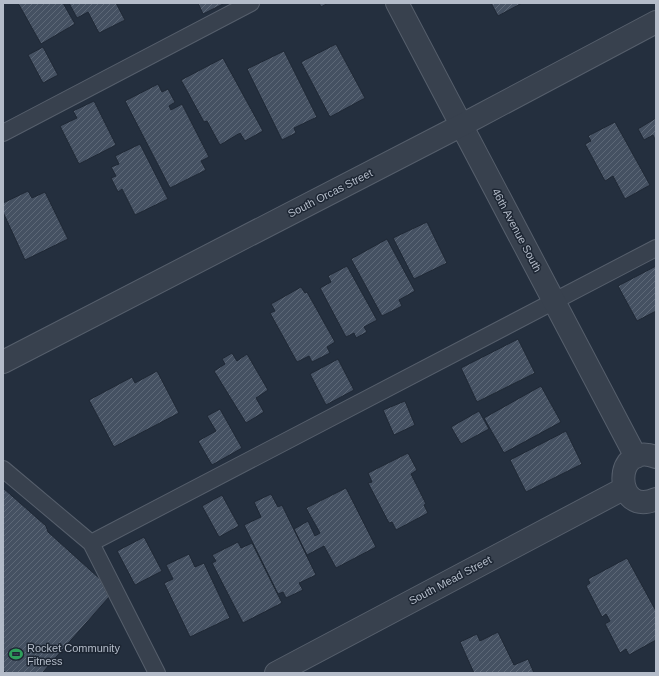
<svg xmlns="http://www.w3.org/2000/svg" width="659" height="676" font-family="Helvetica,sans-serif">
<style>
.building{fill:url(#building-hatch);stroke:#1f2835}
.lines{fill:none;stroke-linecap:round;stroke-linejoin:round}
.service-casing{stroke:#565f6c;stroke-width:18}
.minor-casing{stroke:#565f6c;stroke-width:24}
.tertiary-casing{stroke:#565f6c;stroke-width:24}
.service{stroke:#38414e;stroke-width:16}
.minor{stroke:#38414e;stroke-width:22}
.tertiary{stroke:#38414e;stroke-width:22}
.labels{text-anchor:middle;stroke-width:3;stroke-linejoin:round;paint-order:stroke}
.street-label{font-size:11px;fill:#b4bcc9;stroke:#1d2633}
.poi-label{font-size:11px;fill:#b4bcc9;stroke:#1d2633;text-anchor:start}
</style>
<defs>
<pattern id="building-hatch" width="6" height="6" patternUnits="userSpaceOnUse"><rect width="6" height="6" fill="#455162"/><path d="M-1 1l2-2M0 6l6-6M5 7l2-2" fill="none" stroke="#5d6877"/></pattern>
</defs>
<rect width="100%" height="100%" fill="#242f3e"/>
<!-- building -->
<path class="building" d="M18,3H63L75,24L41,44Z
M69,3H116L125,20L99,33L88,12L77,18Z
M198,3H222L223,4L203,14Z
M319,3H328L321,7Z
M491,3H522L498,16Z
M336,44L365,98L330,117L301,62Z
M43,47L58,75L43,83L28,55Z
M284,51L317,117L294,128L296,133L282,140L247,69Z
M223,58L263,131L245,141L240,133L220,145L207,121L204,122L181,80Z
M158,84L162,92L168,89L175,102L169,106L171,110L182,104L209,157L201,161L206,170L170,188L125,101Z
M94,101L116,145L79,164L60,126L77,118L73,111Z
M656,118V141L653,135L644,140L638,129Z
M615,122L650,185L625,199L613,176L605,181L585,144L591,141L588,136Z
M140,144L168,199L135,215L122,189L118,192L111,178L116,176L111,167L119,164L115,156Z
M28,191L32,198L45,192L68,239L25,260L3,212V203Z
M427,222L447,263L414,279L393,238Z
M387,239L415,291L399,300L402,306L382,316L351,259Z
M347,266L377,320L364,327L367,332L356,338L354,333L346,337L320,288L331,282L328,276Z
M656,266V311L637,321L618,286Z
M301,287L305,293L307,292L335,342L327,347L330,353L312,362L309,356L297,362L270,313L275,311L271,304Z
M518,339L535,373L477,402L461,368Z
M232,353L237,361L247,354L268,390L256,398L264,412L246,423L214,371L225,364L222,359Z
M338,359L354,390L326,405L310,374Z
M157,371L179,413L114,447L89,400L132,377L135,383Z
M541,386L561,422L504,453L484,418Z
M405,401L415,425L394,435L383,410Z
M220,409L242,448L212,465L198,441L216,431L207,416Z
M479,411L489,429L461,444L451,427Z
M566,431L582,464L526,492L510,460Z
M408,453L417,470L411,474L426,504L424,505L428,513L396,530L392,522L389,523L368,483L372,482L368,473Z
M3,488L46,526L48,532L100,579L109,597L42,673H6L3,670Z
M346,488L376,547L336,568L324,546L307,555L294,529L308,521L315,536L320,533L306,508Z
M271,494L278,507L282,505L316,575L299,583L303,590L286,598L283,592L278,594L244,525L261,517L254,502Z
M222,495L239,526L219,537L202,506Z
M144,537L162,571L135,585L117,551Z
M238,542L241,548L252,543L282,603L243,623L212,563L216,561L212,555Z
M189,554L195,567L204,563L230,618L190,637L164,583L173,579L166,565Z
M627,558L656,611V640L629,655L626,649L620,653L605,624L610,621L606,614L602,617L586,586L590,583L588,579Z
M498,632L514,665L528,659L534,673H474L460,642L477,634L480,641Z"/>
<g class="lines">
<!-- service casing -->
<g class="service-casing">
<path id="service" d="M3,133L251,3
M3,469L91,543L157,673
M91,543L656,248"/>
</g>
<!-- minor casing -->
<g class="minor-casing">
<path id="minor" d="M397,3L636,457
M656,457C612,440 613,518 656,499
M276,673L625,488"/>
</g>
<!-- tertiary casing -->
<g class="tertiary-casing">
<path id="tertiary" d="M3,362L462,125L656,22"/>
</g>
<!-- service -->
<use href="#service" class="service"/>
<!-- minor -->
<use href="#minor" class="minor"/>
<!-- tertiary -->
<use href="#tertiary" class="tertiary"/>
</g>
<!-- icons -->
<defs>
<g id="stadium-bare" transform="scale(1.08)"><path d="M0-5a6.5 5 0 1 0 0 10a6.5 5 0 1 0 0-10ZM-3.5-1.8h7v3.6h-7Z" fill="#2e9e5b" stroke="#1d2633" stroke-width="2.5" paint-order="stroke"/></g>
</defs>
<g fill-rule="evenodd">
<use href="#stadium-bare" x="16" y="654"/>
</g>
<g class="labels">
<!-- street labels -->
<g class="street-label">
<text transform="translate(330 193) rotate(-27)" y="4">South Orcas Street</text>
<text transform="translate(517 230) rotate(62)" y="4">46th Avenue South</text>
<text transform="translate(450 580) rotate(-28)" y="4">South Mead Street</text>
</g>
<!-- poi labels -->
<g class="poi-label">
<text x="27" y="652">Rocket Community<tspan x="27" dy="13">Fitness</tspan></text>
</g>
</g>
<!-- border -->
<rect width="659" height="676" fill="none" stroke="#b4bcc9" stroke-width="8"/>
</svg>
